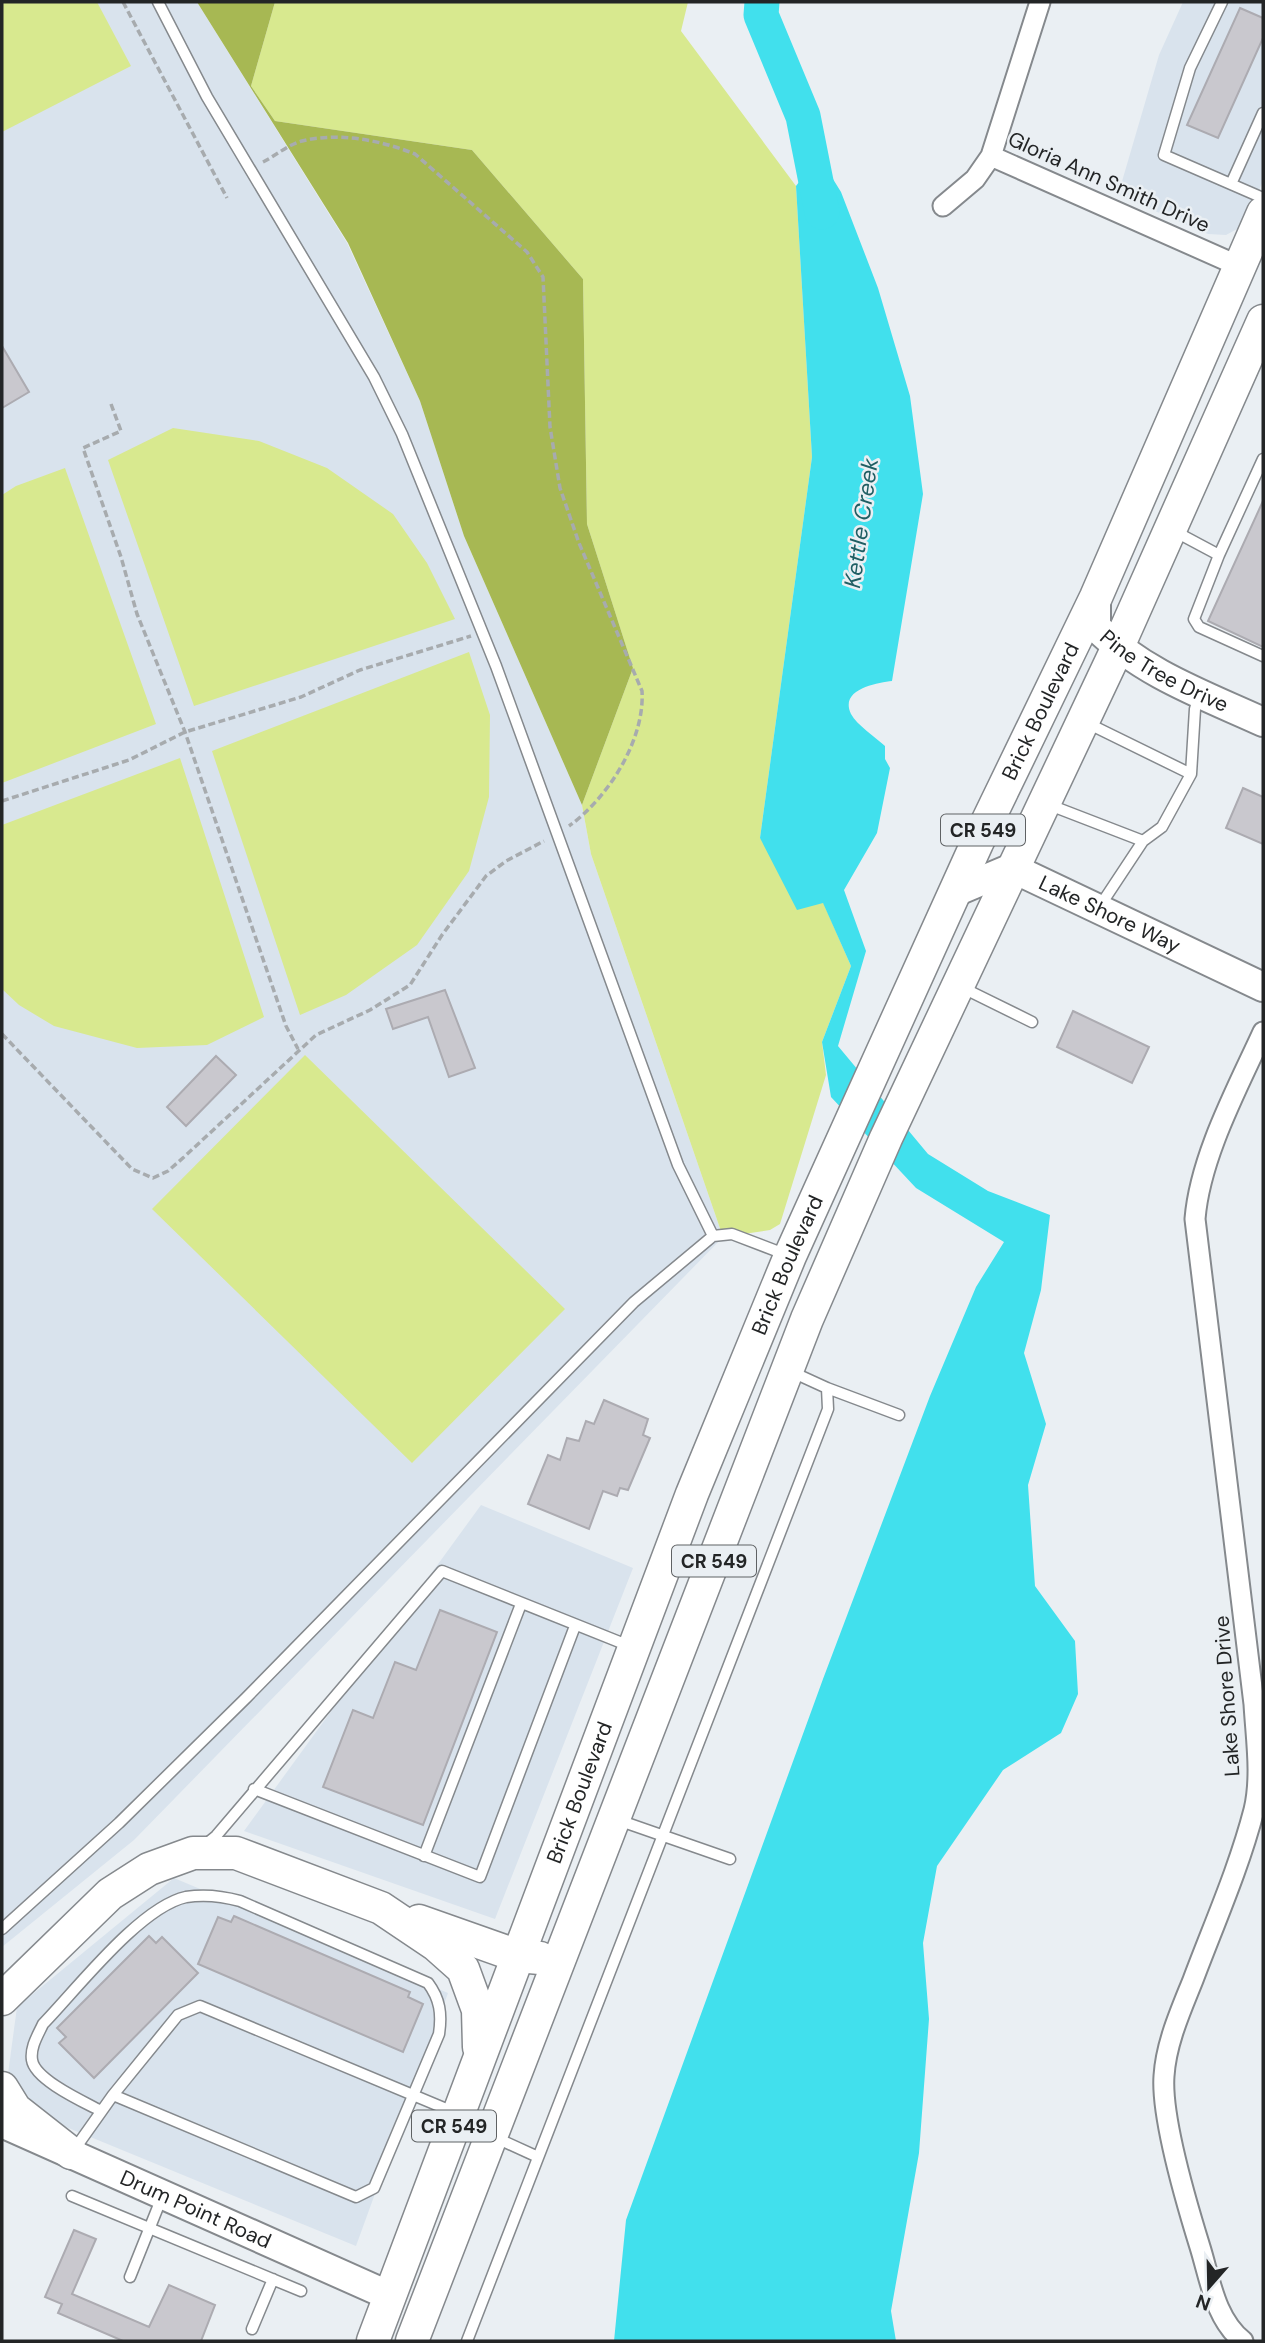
<svg xmlns="http://www.w3.org/2000/svg" width="1265" height="2343" font-family="'DM Sans',sans-serif">
<style>
.built{fill:#d9e3ed}
.green{fill:#d8e98f}
.forest{fill:#a7b853}
.water{fill:#41e0ed}
.lines{fill:none;stroke-linecap:round;stroke-linejoin:round}
.river{stroke:#41e0ed;stroke-width:35}
.building{fill:#c9c8ce;stroke:#acabb1;stroke-width:2}
.lane-casing{stroke:#85898d;stroke-width:13}
.street-casing{stroke:#85898d;stroke-width:23}
.secondary-casing{stroke:#85898d;stroke-width:32}
.primary-casing{stroke:#85898d;stroke-width:35}
.path{stroke:#a7abae;stroke-width:3.5;stroke-dasharray:7 3.5;stroke-linecap:butt}
.lane{stroke:#fff;stroke-width:10}
.street{stroke:#fff;stroke-width:19}
.secondary{stroke:#fff;stroke-width:28}
.primary{stroke:#fff;stroke-width:32}
.labels{text-anchor:middle;stroke-width:5;stroke-linejoin:round;paint-order:stroke}
.shield{fill:#eaeff3;stroke:#5f6264;stroke-width:2}
.shield-label{font-size:19px;font-weight:bold;fill:#232526}
.street-label{font-size:21px;fill:#232526;stroke:#eaeff3}
.water-label{font-size:23px;font-style:italic;fill:#1f5e63;stroke:#eaeff3}
</style>
<rect width="100%" height="100%" fill="#eaeff3"/>
<!-- built -->
<path class="built" d="M2,2H197L347,243L420,401L464,536L582,805L591,854L723,1237L134,1840L2,1947Z
M1183,2H1263V181L1248,215L1239,228L1226,235L1208,234L1118,195L1159,55Z
M481,1505L633,1568L495,1919L244,1831Z
M174,1878L448,1993L356,2246L49,2120L8,2074L17,2007Z"/>
<!-- green -->
<path class="green" d="M2,2H97L131,66L2,132Z
M275,2H688L681,31L796,186L812,457L760,838L823,902L851,966L822,1042L826,1075L780,1224L770,1230L723,1237L591,854L582,805L633,668L587,524L583,279L472,150L275,121L251,86Z
M173,428L259,441L327,468L393,514L427,563L455,619L194,706L108,460Z
M65,468L156,724L2,783V495L16,486Z
M469,652L490,715L489,797L469,871L417,945L346,995L300,1015L212,751Z
M180,758L264,1017L207,1045L137,1048L54,1026L19,1005L2,989V825Z
M305,1055L565,1309L412,1463L152,1209Z"/>
<!-- forest -->
<path class="forest" d="M197,2H275L251,86L275,121L472,150L583,279L587,524L633,668L582,805L464,536L420,401L348,243Z"/>
<!-- water -->
<path class="water" d="M812,165L828,171L841,192L878,288L910,396L923,494L892,681C877,683 839,689 851,714C857,725 875,737 885,746V759L890,768L877,833L844,890L866,951L838,1046L928,1154L988,1191L1050,1215L1041,1290L1024,1353L1046,1424L1028,1485L1035,1586L1075,1641L1078,1694L1061,1733L1003,1770L937,1866L923,1943L929,2019L919,2153L891,2311L896,2341H614L626,2220L823,1679L930,1396L976,1287L1004,1242L916,1188L831,1097L822,1042L851,966L823,903L797,910L760,838L812,457L796,186Z"/>
<g class="lines">
<!-- river -->
<path class="river" d="M762,2L761,15L803,116L822,212"/>
</g>
<!-- building -->
<path class="building" d="M1240,8L1263,18V38L1218,138L1187,125Z
M2,346L29,392L2,408Z
M1263,501V647L1208,621Z
M1243,788L1263,797V844L1226,828Z
M445,990L475,1068L449,1077L428,1017L393,1029L386,1009Z
M1073,1011L1149,1047L1132,1083L1057,1047Z
M216,1056L236,1075L186,1126L167,1107Z
M604,1400L648,1419L643,1435L650,1438L628,1490L620,1488L617,1496L603,1491L589,1529L528,1504L548,1455L560,1460L567,1438L579,1441L586,1421L594,1424Z
M440,1610L497,1632L423,1825L323,1787L353,1710L373,1718L395,1662L416,1670Z
M234,1916L410,1992L408,1997L423,2004L403,2052L198,1964L218,1917L231,1922Z
M149,1936L156,1943L162,1937L198,1973L94,2078L59,2043L66,2037L57,2028Z
M74,2230L96,2239L72,2294L149,2327L169,2285L215,2305L201,2341H123L58,2313L62,2304L45,2297Z"/>
<g class="lines">
<!-- lane casing -->
<g class="lane-casing">
<path id="lane" d="M158,2L207,97L374,377L402,434L496,666L678,1165L713,1236L732,1234L787,1255
M1222,2L1190,68L1164,155L1263,198
M1231,184L1263,113
M1174,531L1219,555L1263,459
M1219,555L1194,619L1199,627L1263,656
M1085,722L1191,774
M1047,804L1143,841L1100,906
M1143,841L1162,827L1191,774L1195,709L1199,695
M961,987L1032,1022
M827,1388L899,1415
M254,1789L480,1877L575,1626
M618,1820L730,1859
M205,1845L216,1836L442,1571L632,1647
M424,1856L521,1604
M2,1929L119,1823L246,1698L634,1302L713,1236
M101,2111C84,2102 35,2080 32,2060C30,2047 38,2035 43,2024C77,1989 140,1907 186,1897C205,1894 222,1896 240,1901L428,1983C440,1999 442,2014 439,2034L374,2188L356,2197L113,2095
M494,2137L538,2157
M74,2150L113,2095L178,2015L200,2006L456,2113
M72,2196L301,2291
M130,2277L162,2197
M252,2329L273,2279
M467,2341L828,1409L827,1388L792,1372"/>
</g>
<!-- street casing -->
<g class="street-casing">
<path id="street" d="M1040,2L991,156L1239,266
M943,206L975,179L991,156
M1243,2341C1215,2319 1210,2279 1200,2247C1187,2205 1161,2117 1164,2076C1166,2043 1181,2010 1193,1980C1214,1924 1239,1868 1254,1810C1262,1776 1256,1739 1254,1704L1195,1219C1200,1157 1237,1089 1263,1032"/>
</g>
<!-- secondary casing -->
<g class="secondary-casing">
<g id="secondary">
<path id="s1" d="M1096,597V627C1142,673 1204,695 1263,722"/>
<path id="s2" d="M955,892L1012,868L1263,987"/>
<path id="s3" d="M2,2123L390,2296"/>
</g>
</g>
<!-- primary casing -->
<g class="primary-casing">
<g id="primary">
<path d="M419,1921L518,1956L540,1958"/>
<path d="M2,1999L110,1894L149,1869L193,1853H236L381,1908L436,1945L463,1969L478,2010L479,2047"/>
<path d="M2,2088L15,2109L71,2153"/>
<path id="s4" d="M373,2341L692,1494L790,1256L977,843L1096,597L1263,213"/>
<path d="M412,2341L807,1319L886,1138L1117,649L1263,321"/>
</g>
</g>
<!-- path -->
<path class="path" d="M123,2L227,198
M263,162C275,156 289,144 302,141C339,132 380,140 415,154L527,252L543,277L550,427L560,488L579,543L642,691C645,740 608,798 569,826
M111,404L121,431L83,448L121,557L137,614L185,732L286,1026L298,1049
M2,801L129,760L185,732L301,697L360,670L471,636
M2,1034L132,1169L153,1178L168,1171L184,1157L316,1035L370,1010L410,985L442,935L486,876L506,861L544,841"/>
<!-- lane -->
<use href="#lane" class="lane"/>
<!-- street -->
<use href="#street" class="street"/>
<!-- secondary -->
<use href="#secondary" class="secondary"/>
<!-- primary -->
<use href="#primary" class="primary"/>
</g>
<g class="labels">
<!-- shield labels -->
<g class="shield">
<rect x="941" y="814.5" width="84" height="31" rx="5"/>
<rect x="672" y="1545.5" width="84" height="31" rx="5"/>
<rect x="412" y="2110.5" width="84" height="31" rx="5"/>
</g>
<g class="shield-label">
<text x="983" y="837">CR 549</text>
<text x="714" y="1568">CR 549</text>
<text x="454" y="2133">CR 549</text>
</g>
<!-- street labels -->
<g class="street-label">
<text transform="translate(1109 182) rotate(24)" y="7">Gloria Ann Smith Drive</text>
<text dy="7" stroke="none"><textPath href="#s1" startOffset="112">Pine Tree Drive</textPath></text>
<text dy="7" stroke="none"><textPath href="#s4" startOffset="1762">Brick Boulevard</textPath></text>
<text dy="7" stroke="none"><textPath href="#s2" startOffset="170">Lake Shore Way</textPath></text>
<text dy="7" stroke="none"><textPath href="#s4" startOffset="1153">Brick Boulevard</textPath></text>
<text transform="translate(1227 1696) rotate(-94)" y="7">Lake Shore Drive</text>
<text dy="7" stroke="none"><textPath href="#s4" startOffset="586">Brick Boulevard</textPath></text>
<text dy="7" stroke="none"><textPath href="#s3" startOffset="212">Drum Point Road</textPath></text>
</g>
<!-- water labels -->
<g class="water-label">
<text transform="translate(861 523) rotate(-82)" y="8">Kettle Creek</text>
</g>
</g>
<!-- border -->
<rect width="1265" height="2343" fill="none" stroke="#232526" stroke-width="7"/>
<!-- north arrow -->
<g transform="translate(1209 2287) rotate(200)" stroke="#eaeff3" stroke-width="5" paint-order="stroke">
<path d="M0-5L12 26L0 18L-12 26Z" fill="#232526"/>
<text y="-10" font-size="19" font-weight="bold" text-anchor="middle" fill="#232526">N</text>
</g>
</svg>
